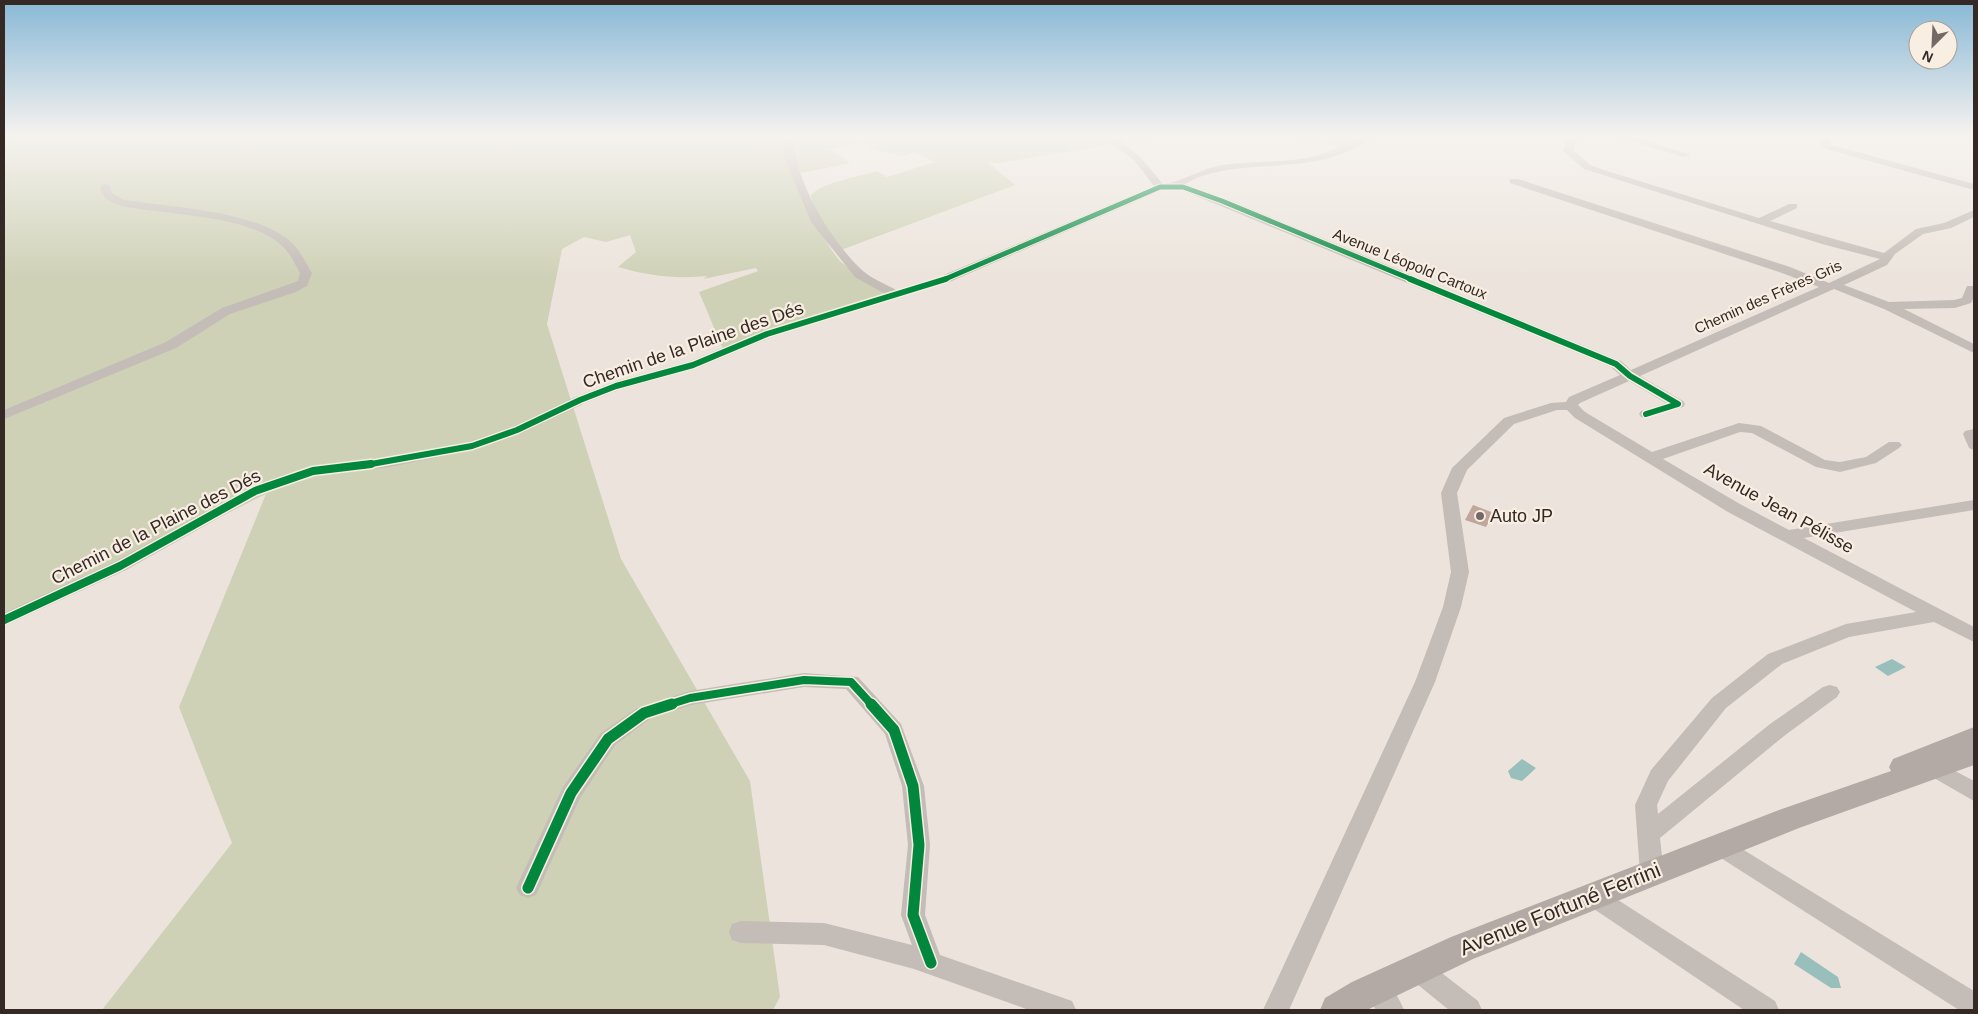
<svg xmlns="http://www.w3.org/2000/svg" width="1978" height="1014" font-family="Helvetica,sans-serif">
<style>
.green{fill:#ced1b6}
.water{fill:#99bfbc}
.building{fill:#c0a69d}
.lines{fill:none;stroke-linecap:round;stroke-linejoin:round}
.minor{fill:#c4bcb6;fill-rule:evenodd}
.major{fill:#b3aaa5;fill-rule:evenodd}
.cycleway-far3-casing{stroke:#f9eee2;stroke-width:7}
.cycleway-far2-casing{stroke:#f9eee2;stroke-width:9}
.cycleway-far1-casing{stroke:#f9eee2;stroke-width:11}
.cycleway-casing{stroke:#f9eee2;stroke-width:14}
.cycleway-far3{stroke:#00873e;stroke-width:5}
.cycleway-far2{stroke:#00873e;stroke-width:6}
.cycleway-far1{stroke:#00873e;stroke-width:8}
.cycleway{stroke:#00873e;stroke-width:11}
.poi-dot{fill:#746a65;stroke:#f9eee2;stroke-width:2}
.labels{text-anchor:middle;stroke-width:4.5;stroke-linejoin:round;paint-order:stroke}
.far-street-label{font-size:15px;fill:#342925;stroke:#f9eee2}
.street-label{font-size:18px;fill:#342925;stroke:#f9eee2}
.poi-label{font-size:18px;fill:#342925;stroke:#f9eee2;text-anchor:start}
.near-street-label{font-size:21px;fill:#342925;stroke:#f9eee2}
</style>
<rect width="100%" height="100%" fill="#ece4dc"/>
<!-- green -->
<path class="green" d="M4,136H1160L1000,163L987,162L1015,185L841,250L813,206L811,195C823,182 859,177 877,171L887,177L935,162L915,152L904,156L878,151L864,143L830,149L850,163L801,173L790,145L782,144C787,167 824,244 840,261C851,272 877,283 883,293L879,296L723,349L699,292L758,271L756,268L703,279L708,276C676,279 649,276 618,267L636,252L630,235L606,242L584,237L562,249L547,324L621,559L750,781L780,997L773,1010H102L232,843L179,707L266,494L4,625Z
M1293,136H1360L1339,147Z"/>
<!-- water -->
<path class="water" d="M1892,659L1906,667L1888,676L1875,667Z
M1522,759L1536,768L1522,781L1511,778L1508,771Z
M1801,952L1838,977L1841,988H1831L1794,964Z"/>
<!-- building -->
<path class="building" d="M1473,505L1494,513L1486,527L1465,520Z"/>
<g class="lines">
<!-- minor -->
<path class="minor" d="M784,136H794C792,178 832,243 863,271C872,279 886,284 896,290L939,277L1154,186L1134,160L1100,136C1127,136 1147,165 1163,184C1176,184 1200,170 1217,166C1250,160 1284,164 1316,156C1336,151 1354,136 1374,136C1368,142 1358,146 1351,150C1297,175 1231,157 1185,184L1226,199L1621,361L1631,370L1819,287L1782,273L1510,183V179H1518L1790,267L1829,283L1880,259L1822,244L1584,169L1563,151L1568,136H1578L1573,150L1590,165L1604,170L1759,218L1789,204H1797V208L1770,221L1884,253L1916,229L1944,223L1974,210V217L1951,228L1923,234L1895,254L1887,265L1844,285L1889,302L1954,300L1962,298L1967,286H1974V297L1971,303L1955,308L1904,309L1974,344V353L1884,309L1834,289L1640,376L1683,401L1685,404L1683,407L1646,418L1641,417L1639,414L1641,411L1666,403L1629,381L1580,403L1578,405L1585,412L1652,452L1739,423L1761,426L1825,460L1840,462L1866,457L1889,442H1899L1902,445L1899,448L1876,463L1840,472L1816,467L1752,433L1740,432L1663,459L1740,504L1789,530L1974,500V510L1804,538L1974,627V642L1934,622L1849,637L1782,664L1726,708L1668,781L1657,805L1658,814L1770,724L1823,687L1830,685L1837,687L1840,692L1837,697L1784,736L1660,838L1664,873L1660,880L1652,883L1644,880L1640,873L1635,805L1651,770L1712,698L1768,654L1846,624L1916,612L1728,512L1575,418L1567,410H1557L1514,424L1467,470L1457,493L1469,572L1461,607L1435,682L1289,1010H1263L1415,682L1443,607L1451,572L1441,493L1452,468L1504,418L1551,403L1566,402L1569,397L1620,375L1611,367L1182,190H1162L947,283L772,337L698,368L621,389L585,403L522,433L477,449L390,467L315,475L287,484L261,494L126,570L4,626V613L114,562L249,488L275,478L313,466L390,457L468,442L512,427L575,397L611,383L688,362L762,331L885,294L855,277L811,222L783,153Z
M1616,136H1631L1691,155L1683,157Z
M1819,136H1829V141L1832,145L1974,184V190L1826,149L1819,142Z
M105,184L109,185L112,193L124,200C170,207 260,211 293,244C301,252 306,264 312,273L307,286L296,292L230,314L176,348L4,419V410L166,342L222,308L298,281L300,273C296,266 292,257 286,250C255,213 163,216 118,205C109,201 102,198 100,187Z
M1974,429V450L1969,448L1963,434L1965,431Z
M804,673L858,677L901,724L924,786L930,845L925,915L940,955L1072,1001L1076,1010H1029L914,969L824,945L741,943L732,940L729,932L732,924L741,921L824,923L912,945L901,915L908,845L902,786L885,734L846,689L804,687L691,705L651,718L615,745L580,798L536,895L528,898L520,895L516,888L563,787L601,733L637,708L690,691Z
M1927,756L1974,781V801L1920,770L1916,764L1920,758Z
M1721,836L1974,991V1010H1959L1713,853L1710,846L1713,839Z
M1593,885L1601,889L1775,1001L1779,1010H1744L1585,903L1581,896L1585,889Z
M1416,956L1425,960L1478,1001L1482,1010H1449L1407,976L1404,968L1407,960Z
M1375,976C1389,981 1399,997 1404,1010H1376L1362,988L1366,979Z"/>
<!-- major -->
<path class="major" d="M1974,727V765L1799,828L1473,959L1367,1010H1320L1325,998L1352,982L1451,937L1779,810L1891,771L1889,767L1893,759Z"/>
<!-- cycleway-far3 casing -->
<g class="cycleway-far3-casing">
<path id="cycleway-far3" d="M943,280L1160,187H1183L1222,201L1413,280"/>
</g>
<!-- cycleway-far2 casing -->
<g class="cycleway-far2-casing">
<path id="cycleway-far2" d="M1410,279L1616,364L1630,376L1678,404L1646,414
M360,466L472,446L517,430L580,400L616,386L693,365L767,334L946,279"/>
</g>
<!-- cycleway-far1 casing -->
<g class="cycleway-far1-casing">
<path id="cycleway-far1" d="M4,620L120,566L255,491L313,471L371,464
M668,705L690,698L804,680L851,682L872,705"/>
</g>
<!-- cycleway casing -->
<g class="cycleway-casing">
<path id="cycleway" d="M871,704L894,730L913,786L919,845L913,915L931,963
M528,888L571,793L608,739L644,713L672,704"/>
</g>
<!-- cycleway-far3 -->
<use href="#cycleway-far3" class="cycleway-far3"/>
<!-- cycleway-far2 -->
<use href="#cycleway-far2" class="cycleway-far2"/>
<!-- cycleway-far1 -->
<use href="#cycleway-far1" class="cycleway-far1"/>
<!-- cycleway -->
<use href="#cycleway" class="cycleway"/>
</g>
<!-- sky -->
<linearGradient id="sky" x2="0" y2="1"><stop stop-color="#88b8d6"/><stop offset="0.49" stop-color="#f6f3ef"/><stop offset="1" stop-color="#f6f3ef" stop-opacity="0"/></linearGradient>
<rect width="1978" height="278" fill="url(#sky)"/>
<!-- markers -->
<circle class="poi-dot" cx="1480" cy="516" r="5"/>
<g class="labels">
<!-- far-street labels -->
<g class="far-street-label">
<text transform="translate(1410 264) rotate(22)" y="5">Avenue Léopold Cartoux</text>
<text transform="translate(1768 297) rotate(-24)" y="5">Chemin des Frères Gris</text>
</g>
<!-- street labels -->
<g class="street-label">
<text transform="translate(693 345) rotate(-19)" y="6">Chemin de la Plaine des Dés</text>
<text transform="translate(1779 508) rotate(29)" y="6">Avenue Jean Pélisse</text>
<text transform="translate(156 527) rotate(-27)" y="6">Chemin de la Plaine des Dés</text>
</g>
<!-- poi labels -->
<g class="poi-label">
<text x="1490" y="522">Auto JP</text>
</g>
<!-- near-street labels -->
<g class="near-street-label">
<text transform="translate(1560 909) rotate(-22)" y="7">Avenue Fortuné Ferrini</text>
</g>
</g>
<!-- border -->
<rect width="1978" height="1014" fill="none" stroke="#342925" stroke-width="10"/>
<!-- north arrow -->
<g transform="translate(1933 45) rotate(204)"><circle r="24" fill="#f9eee2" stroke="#aa9f96"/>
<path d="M0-4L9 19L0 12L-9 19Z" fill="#746a65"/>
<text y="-8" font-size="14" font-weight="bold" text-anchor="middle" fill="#342925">N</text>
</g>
</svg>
